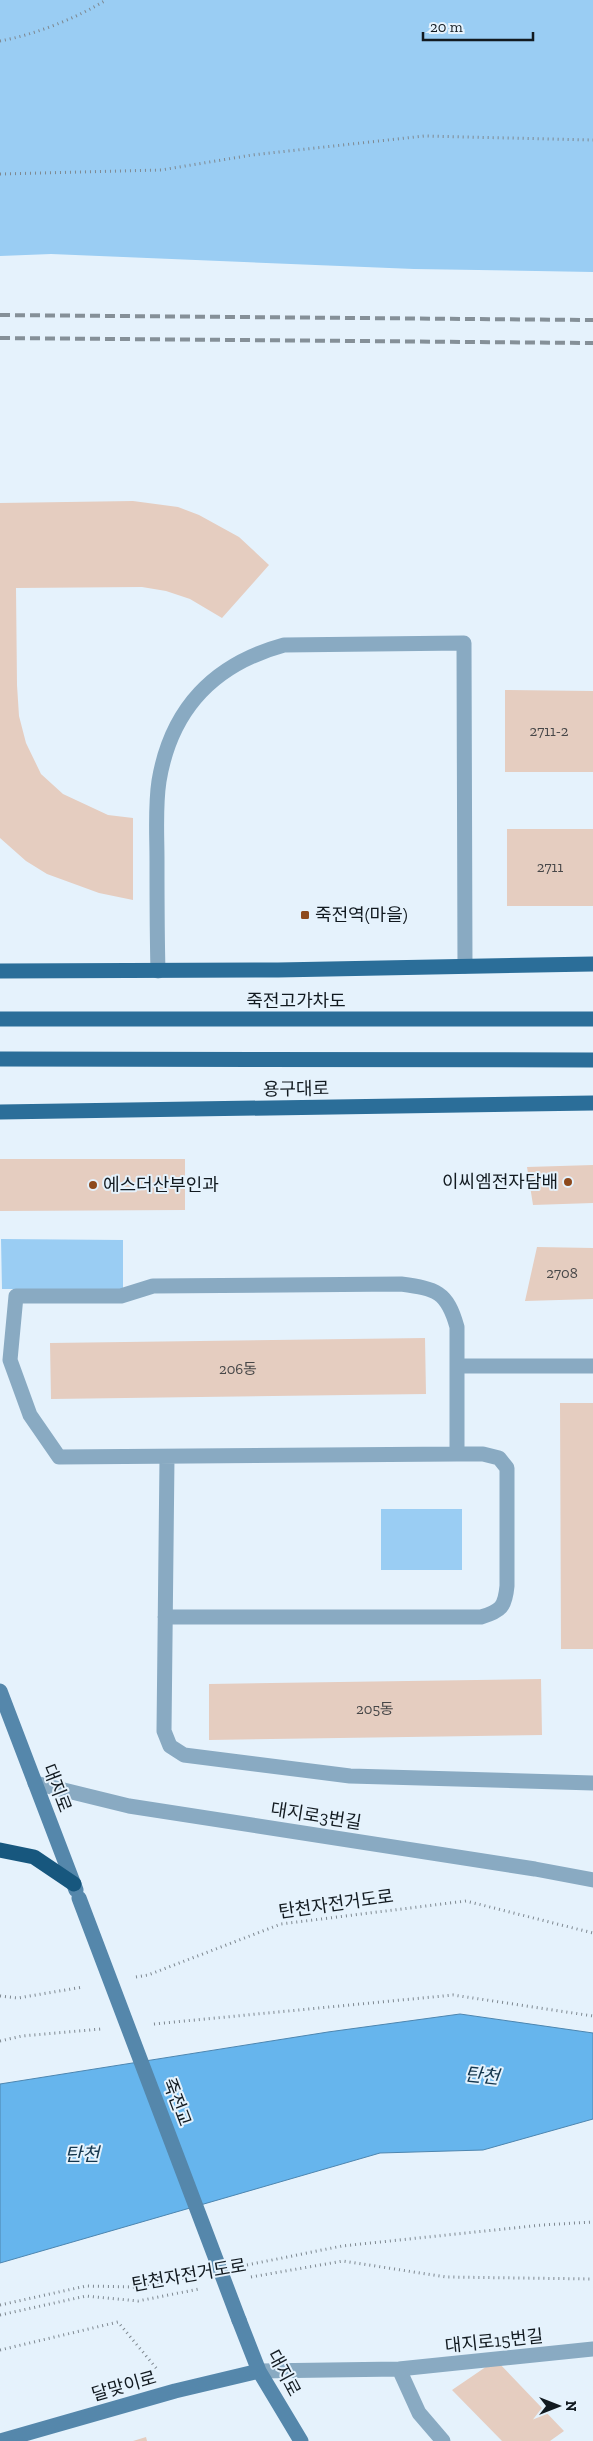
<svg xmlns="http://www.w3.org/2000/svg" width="593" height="2441" font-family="'Zilla Slab','Noto Sans KR',serif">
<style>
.green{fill:#9acdf3}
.water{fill:#66b5ed;stroke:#4d86b0}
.building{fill:#e5cdc0}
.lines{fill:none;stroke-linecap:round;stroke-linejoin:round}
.path{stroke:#7e8890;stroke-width:3;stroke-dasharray:1 4;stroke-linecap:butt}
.lane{stroke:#89aac2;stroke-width:15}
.street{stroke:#89aac2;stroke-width:15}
.secondary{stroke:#5587ab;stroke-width:15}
.primary{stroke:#2b6e99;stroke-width:15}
.highway{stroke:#17577e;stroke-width:15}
.rail{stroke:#859098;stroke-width:4;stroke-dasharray:10 5;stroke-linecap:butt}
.secondary-bridge{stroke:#5587ab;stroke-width:15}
.poi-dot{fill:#8d491c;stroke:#e5f2fc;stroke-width:2}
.labels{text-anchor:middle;stroke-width:4;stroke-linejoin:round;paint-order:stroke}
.number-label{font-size:15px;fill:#474748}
.poi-label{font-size:18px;fill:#121a20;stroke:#e5f2fc;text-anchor:start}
.street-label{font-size:18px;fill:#121a20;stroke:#e5f2fc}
.water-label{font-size:19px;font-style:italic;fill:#14364d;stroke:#e5f2fc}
</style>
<rect width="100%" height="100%" fill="#e5f2fc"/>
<!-- green -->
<path class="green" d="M0,0H593V272L414,269L51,254L0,256Z
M1,1239L123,1240V1289H2Z
M381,1509H462V1570H381Z"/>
<!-- water -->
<path class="water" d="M460,2014L593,2033V2119L483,2150L380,2153L0,2263V2084L328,2032Z"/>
<!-- building -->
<path class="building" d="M133,501L178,507L199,515L239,537L269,565L222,618L190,599L166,591L142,587L16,588L17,685L19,716L26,743L41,774L63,794L108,815L133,818V900L99,893L47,874L26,861L0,838V503Z
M505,690L593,691V772H505Z
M507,829H593V906H507Z
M0,1159H185V1210L0,1211Z
M593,1165V1203L533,1205L527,1167Z
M537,1247L593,1248V1299L525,1301Z
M425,1338L426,1394L51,1399L50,1343Z
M560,1403H593V1649H561Z
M541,1679L542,1735L209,1740V1684Z
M496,2360L564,2431L550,2441H502L452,2390Z
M146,2437L147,2441H133Z"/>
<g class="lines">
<!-- path -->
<path class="path" d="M0,41C34,35 77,18 106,0
M0,174L161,170L252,155L424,136L593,140
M136,1977L148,1975L281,1924L466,1901L593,1933
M0,1996L18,1998L83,1987
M154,2024L453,1995L593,2016
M0,2041L22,2036L101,2029
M247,2265L342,2246L542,2225L593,2222
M251,2277L343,2261L446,2277L593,2279
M0,2305L86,2286L135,2287L194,2276
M0,2315L86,2296L138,2301L199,2289
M0,2350L118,2322L157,2369"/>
<!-- lane -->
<path class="lane" d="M158,971C157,934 157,897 157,861C157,834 155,807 159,781C171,709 214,664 284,645L464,643L465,966
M458,1366H593
M167,1458L164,1731L170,1746L184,1755L350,1776L593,1783
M165,1617H481C501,1611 505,1607 507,1586V1468L499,1458L483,1454H457L59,1457L30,1415L10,1360L16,1296H121L153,1286L401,1284C436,1289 447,1291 457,1327V1454"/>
<!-- street -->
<path class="street" d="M35,1783L129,1806L535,1869L593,1880
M399,2369L419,2413L443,2441
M259,2371L399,2369L593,2349"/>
<!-- secondary -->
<path class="secondary" d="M0,1691L76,1890
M239,2320L259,2371L301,2441
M0,2441L175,2391L259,2371"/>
<!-- primary -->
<path class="primary" d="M0,971L278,970L593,964
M0,1019H593
M0,1059L593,1060
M0,1112L593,1103"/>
<!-- highway -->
<path class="highway" d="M0,1850L34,1857L74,1884"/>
<!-- rail -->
<path class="rail" d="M0,315L593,320
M0,338L593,343"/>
<!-- secondary-bridge -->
<path class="secondary-bridge" d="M79,1898L239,2320"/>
</g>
<!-- markers -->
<g class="poi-dot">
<rect x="300" y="910" width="10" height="10" rx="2.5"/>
<circle cx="568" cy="1182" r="5"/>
<circle cx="93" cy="1185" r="5"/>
</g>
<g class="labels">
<!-- number labels -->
<g class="number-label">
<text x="549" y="736">2711-2</text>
<text x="550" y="872">2711</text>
<text x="562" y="1278">2708</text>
<text x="238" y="1374">206동</text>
<text x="375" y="1714">205동</text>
</g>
<!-- poi labels -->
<g class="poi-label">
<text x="315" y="921">죽전역(마을)</text>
<text x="558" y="1188" text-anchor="end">이씨엠전자담배</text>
<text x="103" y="1191">에스더산부인과</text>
</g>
<!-- street labels -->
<g class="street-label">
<text x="296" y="1007">죽전고가차도</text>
<text transform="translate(296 1089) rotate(-1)" y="6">용구대로</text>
<text transform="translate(57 1788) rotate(69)" y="6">대지로</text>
<text transform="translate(316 1816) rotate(9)" y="6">대지로3번길</text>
<text transform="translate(336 1904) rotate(-8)" y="6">탄천자전거도로</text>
<text transform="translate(177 2102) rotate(69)" y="6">죽전교</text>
<text transform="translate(189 2275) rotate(-10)" y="6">탄천자전거도로</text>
<text transform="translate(494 2341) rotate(-6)" y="6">대지로15번길</text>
<text transform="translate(284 2373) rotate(62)" y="6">대지로</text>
<text transform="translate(124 2386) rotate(-16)" y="6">달맞이로</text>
</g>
<!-- water labels -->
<g class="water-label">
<text transform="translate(482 2075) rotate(6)" y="7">탄천</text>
<text x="82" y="2161">탄천</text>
</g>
</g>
<!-- north arrow -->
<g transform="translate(558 2406) rotate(90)" stroke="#e5f2fc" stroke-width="4" paint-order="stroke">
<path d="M0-4L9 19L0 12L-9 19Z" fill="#121a20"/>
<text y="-8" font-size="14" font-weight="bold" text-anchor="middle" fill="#121a20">N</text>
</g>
<!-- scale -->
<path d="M423 32v8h110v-8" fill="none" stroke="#121a20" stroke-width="2.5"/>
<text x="430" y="32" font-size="15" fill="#121a20" stroke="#e5f2fc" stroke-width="4" paint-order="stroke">20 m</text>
</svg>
